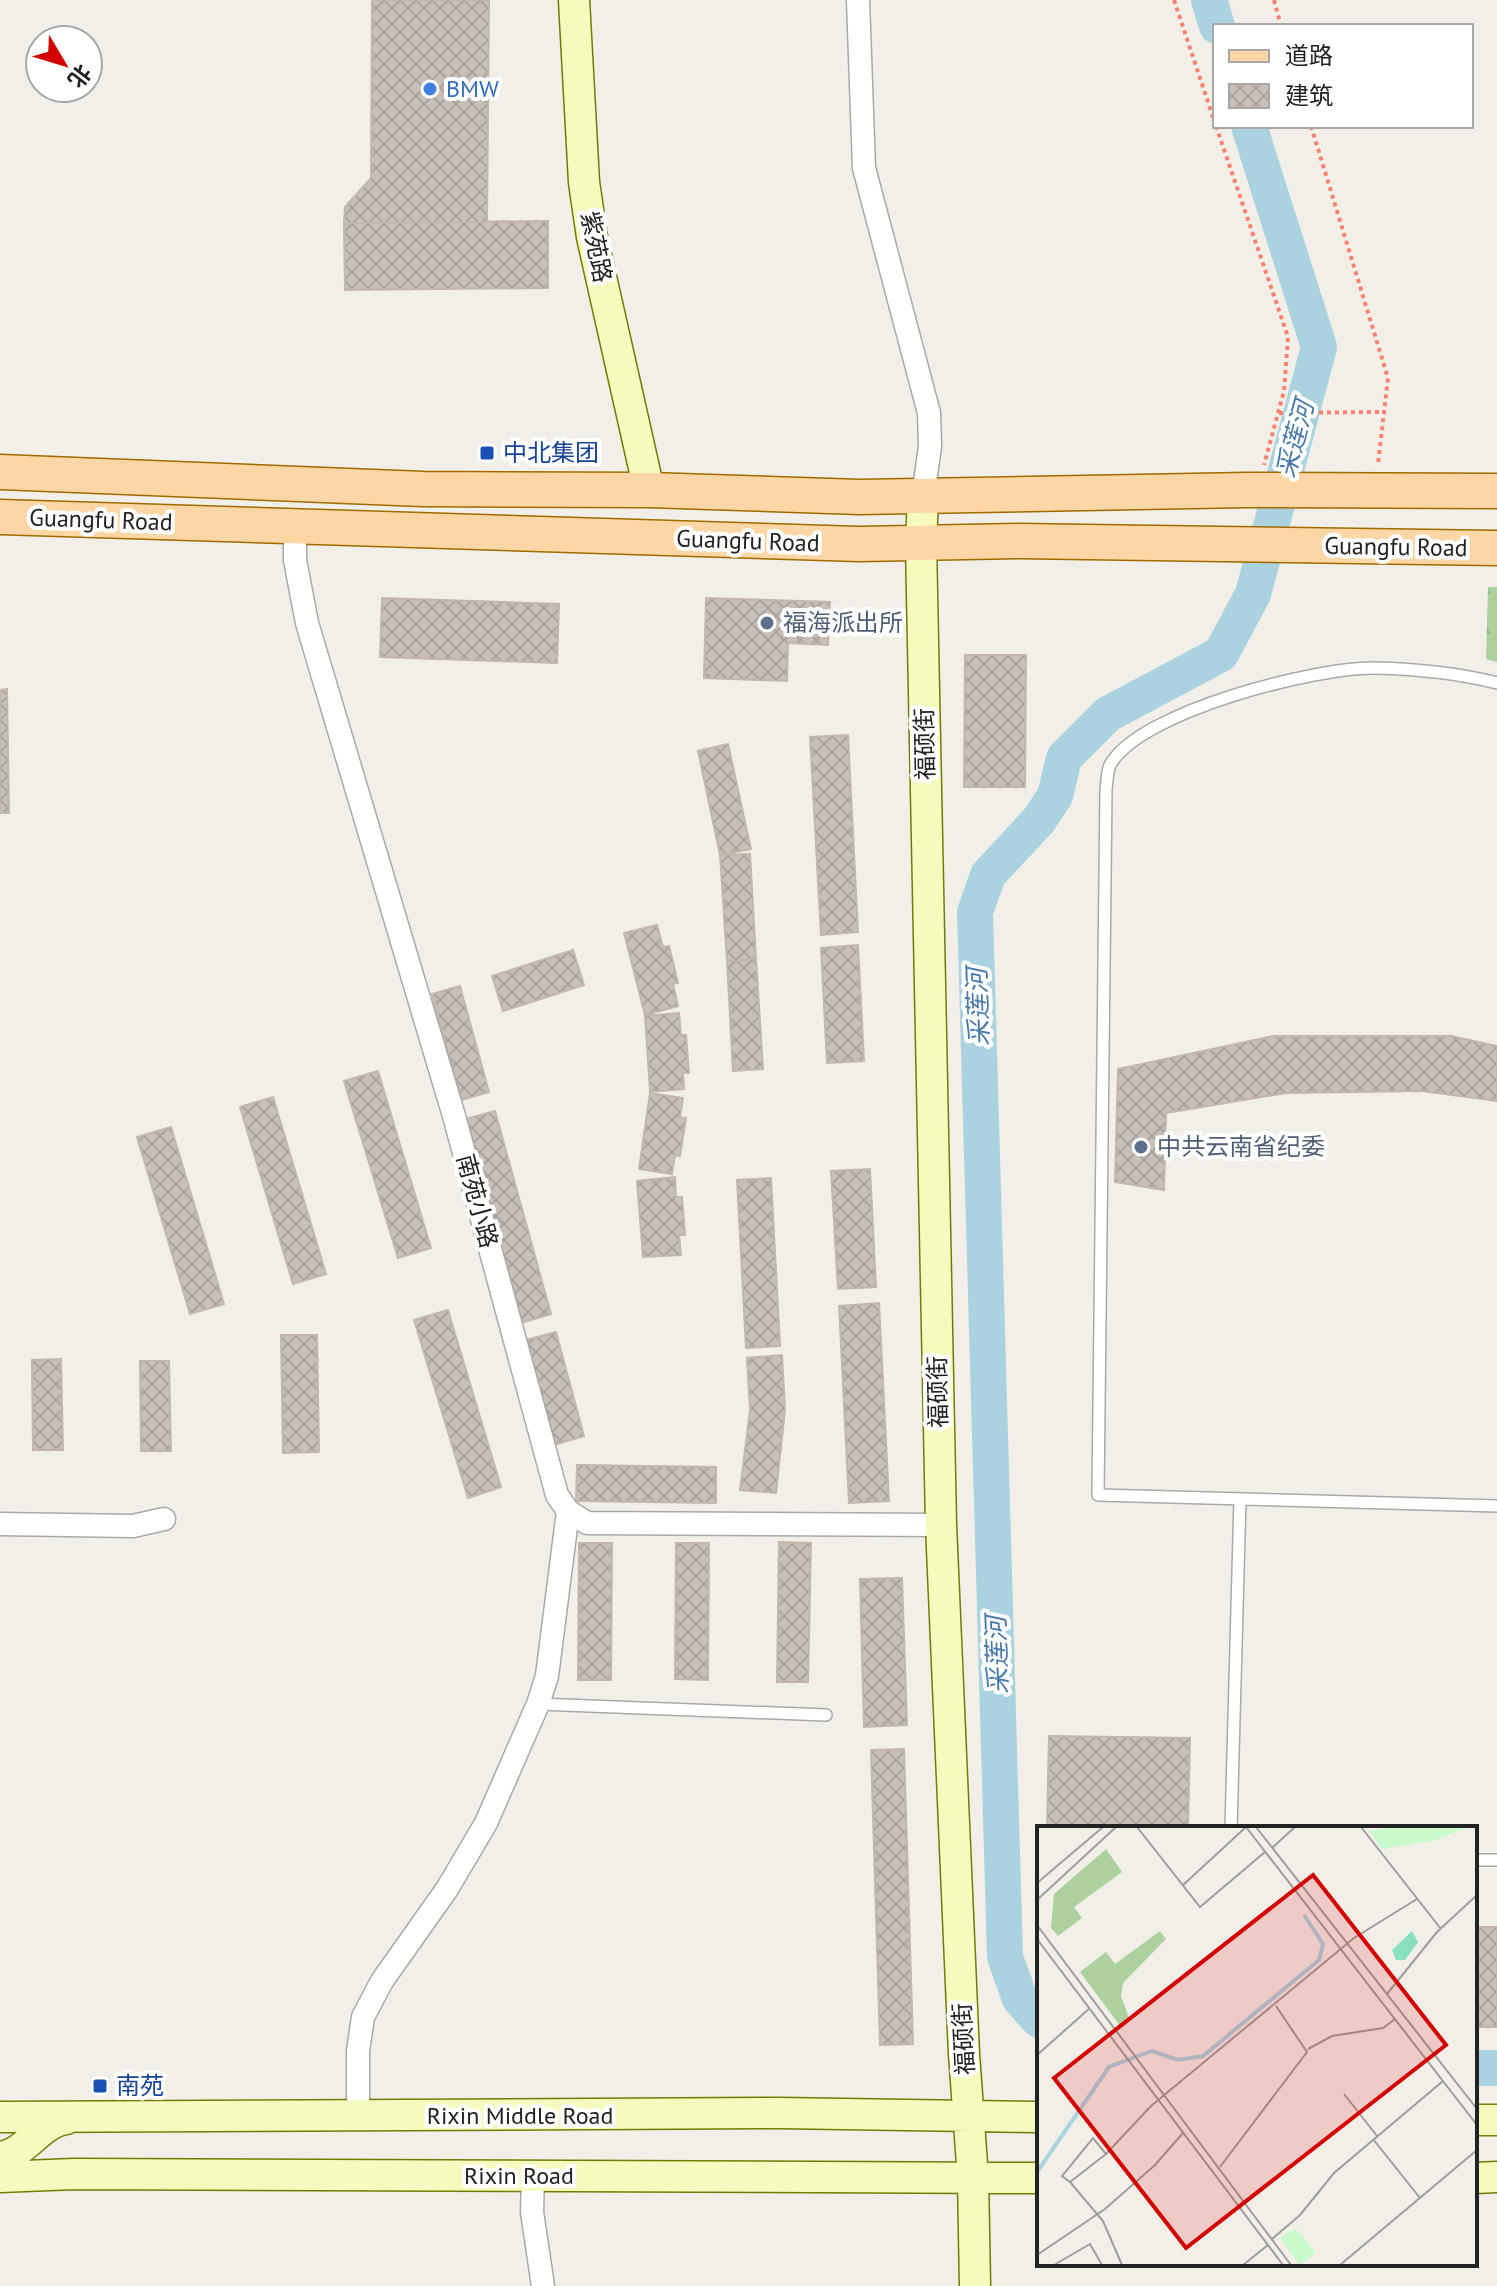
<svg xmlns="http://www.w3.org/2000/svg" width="1497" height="2286" font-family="'PT Sans','Noto Sans SC',sans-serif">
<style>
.forest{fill:url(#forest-firs)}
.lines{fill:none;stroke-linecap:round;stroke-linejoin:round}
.river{stroke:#aad3df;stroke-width:36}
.building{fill:url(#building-cross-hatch);stroke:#c4b6ab;stroke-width:2}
.lane-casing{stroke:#a9a9a9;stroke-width:14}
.street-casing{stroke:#a9a9a9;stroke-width:25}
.secondary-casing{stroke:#707d05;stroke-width:33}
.primary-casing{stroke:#a06b00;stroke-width:37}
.path{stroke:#fa8072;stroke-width:4;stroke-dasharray:4 4;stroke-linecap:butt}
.lane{stroke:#fff;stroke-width:11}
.street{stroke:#fff;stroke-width:22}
.secondary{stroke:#f7fabf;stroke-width:30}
.primary{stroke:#fcd6a4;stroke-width:34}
.shop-dot{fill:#3f7fe0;stroke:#fff;stroke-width:3}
.transit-dot{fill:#1a4fb4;stroke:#fff;stroke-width:3}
.service-dot{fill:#5c6f8a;stroke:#fff;stroke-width:3}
.labels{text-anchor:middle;stroke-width:8;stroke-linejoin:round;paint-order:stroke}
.shop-label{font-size:24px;fill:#366cbe;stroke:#fff;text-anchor:start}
.street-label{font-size:24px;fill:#222;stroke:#fff}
.transit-label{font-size:24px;fill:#164399;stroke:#fff;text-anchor:start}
.service-label{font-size:24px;fill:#4e5e75;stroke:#fff;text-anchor:start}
.water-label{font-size:26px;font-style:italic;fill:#4a7aab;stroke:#fff}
.inset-river{fill:none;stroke:#aad3df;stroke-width:4}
.inset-road{fill:none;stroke:#9f9d99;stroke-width:2}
.view{fill:#d40000;fill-opacity:0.15;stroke:#d40000;stroke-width:4}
.inset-edge{fill:none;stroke:#222;stroke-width:4}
</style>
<defs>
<pattern id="forest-firs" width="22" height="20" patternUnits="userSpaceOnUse" patternTransform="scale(2)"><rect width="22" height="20" fill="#add19e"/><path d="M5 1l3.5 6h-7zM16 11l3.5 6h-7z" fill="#95b388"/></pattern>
<pattern id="building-cross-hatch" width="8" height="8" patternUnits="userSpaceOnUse" patternTransform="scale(2)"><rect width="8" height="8" fill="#c7bfb8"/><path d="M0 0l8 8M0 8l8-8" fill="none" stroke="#aba49e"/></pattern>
</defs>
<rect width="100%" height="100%" fill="#f2efe9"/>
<!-- forest -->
<path class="forest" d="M1488,587H1497V662L1486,659Z"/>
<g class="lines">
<!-- river -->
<path class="river" d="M1209,0L1217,26
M1039,2020L1020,1999L1005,1957L975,912L988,875L1039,820L1055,796L1064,758L1108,714L1221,654L1253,594L1319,347L1249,126
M1475,2068H1497"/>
</g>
<!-- building -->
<path class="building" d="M372,0H489L487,222L344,223L345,207L371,178Z
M548,221V288L345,290L344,223Z
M382,598L559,604L557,663L380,657Z
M706,598L830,602L828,645L788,643L787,681L704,678Z
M965,655H1026L1025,787H964Z
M7,689L9,813H0V690Z
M848,735L858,932L821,935L810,737Z
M728,744L751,849L720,855L698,751Z
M750,854L756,959L727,961L720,855Z
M657,925L663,947L669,946L678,983L673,984L678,1006L645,1015L624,933Z
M858,945L864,1061L827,1063L821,948Z
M573,950L584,985L503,1011L492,976Z
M756,959L763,1069L733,1071L727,961Z
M460,986L489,1092L461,1100L432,994Z
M679,1013L681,1035H686L689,1073H683L684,1089L650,1092L645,1016Z
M1273,1036H1451L1497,1046V1101L1422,1091L1286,1093L1166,1113L1164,1190L1115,1182L1118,1069Z
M378,1071L431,1248L398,1258L344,1081Z
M650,1093L683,1098L680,1117L686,1118L680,1156L675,1155L672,1174L639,1169Z
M273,1097L326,1274L293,1284L240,1107Z
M495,1111L551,1314L521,1323L466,1119Z
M171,1127L224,1304L190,1314L137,1137Z
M870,1169L876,1287L838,1289L831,1171Z
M675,1177L676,1197H682L685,1235H679L681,1255L643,1257L637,1181Z
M771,1178L780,1346L746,1348L737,1180Z
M879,1303L889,1501L849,1503L839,1306Z
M448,1310L501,1487L468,1498L414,1320Z
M556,1332L584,1436L554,1445L526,1340Z
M281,1335H317L319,1452L283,1453Z
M782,1355L785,1410L776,1493L740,1490L750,1410L747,1358Z
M61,1359L63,1450H33L32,1360Z
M140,1361H169L171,1451H141Z
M577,1465L716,1467V1503L576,1501Z
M779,1542L811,1543L808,1682H777Z
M579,1543H612L611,1680H578Z
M676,1543H709L708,1680L675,1679Z
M902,1578L907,1725L864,1727L860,1579Z
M1049,1736L1190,1738L1188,1828H1047Z
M904,1749L913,2044L880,2045L871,1750Z
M1475,1927H1497V2027H1475Z"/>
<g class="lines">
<!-- lane casing -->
<g class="lane-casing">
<path id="lane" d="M1497,683C1458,673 1415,669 1375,668C1317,667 1140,711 1110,765C1107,771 1107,783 1106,789L1098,1495L1497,1506
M538,1704L826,1715
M1231,1828L1240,1499
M1475,1860H1497"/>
</g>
<!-- street casing -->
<g class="street-casing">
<path id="street" d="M858,0L864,168L929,413L930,446L923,497
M295,527V560L307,623L454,1116L557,1495L568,1511L587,1523L941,1525
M0,1524L133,1526L164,1519
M358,2116V2051L363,2017L382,1981L447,1889L486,1823L538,1704L547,1676L568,1511
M533,2176L532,2212L543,2286"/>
</g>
<!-- secondary casing -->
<g class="secondary-casing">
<path id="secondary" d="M574,0L584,182L592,237L649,490
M923,497L921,544L941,1525L964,2054L973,2178L975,2286
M0,2117L779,2113L1039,2117
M1475,2120H1497
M0,2157C26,2154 39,2123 66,2119
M0,2177L74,2174L1039,2178
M1475,2178L1497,2177"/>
</g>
<!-- primary casing -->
<g class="primary-casing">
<path id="primary" d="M0,472L423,489L649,490L860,497L1247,490L1497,491
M0,517L859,544L1019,541L1497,548"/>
</g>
<!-- path -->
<path class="path" d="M1174,0L1215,123
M1274,0L1281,26
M1216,126L1288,337L1284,391L1264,465
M1311,126L1388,378L1378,464
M1279,413L1384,412"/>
<!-- lane -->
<use href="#lane" class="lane"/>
<!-- street -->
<use href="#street" class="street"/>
<!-- secondary -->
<use href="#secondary" class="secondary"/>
<!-- primary -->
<use href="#primary" class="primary"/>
</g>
<!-- markers -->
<circle class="shop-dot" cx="430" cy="89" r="8"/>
<g class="transit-dot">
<rect x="479" y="445" width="16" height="16" rx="4"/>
<rect x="92" y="2078" width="16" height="16" rx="4"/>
</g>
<g class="service-dot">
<circle cx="767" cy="623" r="8"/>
<circle cx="1141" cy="1147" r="8"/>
</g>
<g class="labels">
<!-- shop labels -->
<g class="shop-label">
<text x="446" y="97">BMW</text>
</g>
<!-- street labels -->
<g class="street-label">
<text transform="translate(596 247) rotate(79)" y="8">紫苑路</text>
<text transform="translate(101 520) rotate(2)" y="8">Guangfu Road</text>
<text transform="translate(748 541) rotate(2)" y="8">Guangfu Road</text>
<text transform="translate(1396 547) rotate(1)" y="8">Guangfu Road</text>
<text transform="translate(925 744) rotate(-91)" y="8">福硕街</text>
<text transform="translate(477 1201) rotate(75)" y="8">南苑小路</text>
<text transform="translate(938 1392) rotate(-91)" y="8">福硕街</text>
<text transform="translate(964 2039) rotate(-93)" y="8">福硕街</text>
<text x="520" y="2124">Rixin Middle Road</text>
<text x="519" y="2184">Rixin Road</text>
</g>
<!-- transit labels -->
<g class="transit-label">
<text x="503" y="461">中北集团</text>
<text x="116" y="2094">南苑</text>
</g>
<!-- service labels -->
<g class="service-label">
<text x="783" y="631">福海派出所</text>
<text x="1157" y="1155">中共云南省纪委</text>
</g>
<!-- water labels -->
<g class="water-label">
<text transform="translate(1295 439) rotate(-75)" y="9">采莲河</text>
<text transform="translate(978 1007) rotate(-92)" y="9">采莲河</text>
<text transform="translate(997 1655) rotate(-92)" y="9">采莲河</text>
</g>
</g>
<!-- overview -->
<g transform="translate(1037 1826)">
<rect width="440" height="440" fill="#f2efe9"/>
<path d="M69,23L85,46L37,81L45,92L21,110L14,102L17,68ZM123,105L129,113L86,157L84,170L93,195L84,201L43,146L69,126L78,138Z" fill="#add19e"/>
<path d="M357,1H432L395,15L345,23L332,5ZM258,402L279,427L263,439L243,412Z" fill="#c8facc"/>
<path d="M375,105L381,116L368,134H359L355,124Z" fill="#88e0be"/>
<path class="inset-river" d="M0,346L72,241L115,225L141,234L166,230L282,134L286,118L267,89"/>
<path class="inset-road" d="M100,1L163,81L228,26M209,1L440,299M219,1L440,283M324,1L404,103M235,22L258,1M0,57L66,1M145,60L209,1M0,74L79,1M0,99L254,439M0,113L246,439M350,168L400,106L440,69M271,223L295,210L346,202L358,193M0,229L53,182M307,268L340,310M336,313L383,372M69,328L56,312L25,350L33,356L69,328L114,280L317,112L380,73M183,341L270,226L239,180M33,356L66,395L85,439M235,413L263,389L297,347L406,255M0,429L68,383L118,339L146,307M17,439L53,418L65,439M206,439L231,419M303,439L440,324"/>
<path class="view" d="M276,49L409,219L149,422L17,252Z"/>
<rect width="440" height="440" class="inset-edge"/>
</g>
<!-- legend -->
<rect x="1213" y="24" width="260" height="104" fill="#ffffff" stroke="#a7a7a7" stroke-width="2"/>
<rect x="1229" y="50" width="40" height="12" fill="#fcd6a4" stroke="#a7a7a7" stroke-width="2"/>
<text x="1285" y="64" font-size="24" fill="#222222">道路</text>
<rect x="1229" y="84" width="40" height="24" fill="url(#building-cross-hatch)" stroke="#a7a7a7" stroke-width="2"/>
<text x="1285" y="104" font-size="24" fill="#222222">建筑</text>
<!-- north arrow -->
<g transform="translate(64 64) rotate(128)"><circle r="38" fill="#ffffff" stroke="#a7a7a7" stroke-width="2"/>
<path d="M0-6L14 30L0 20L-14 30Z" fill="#d40000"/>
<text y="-12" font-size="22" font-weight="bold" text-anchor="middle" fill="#222222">北</text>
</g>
</svg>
